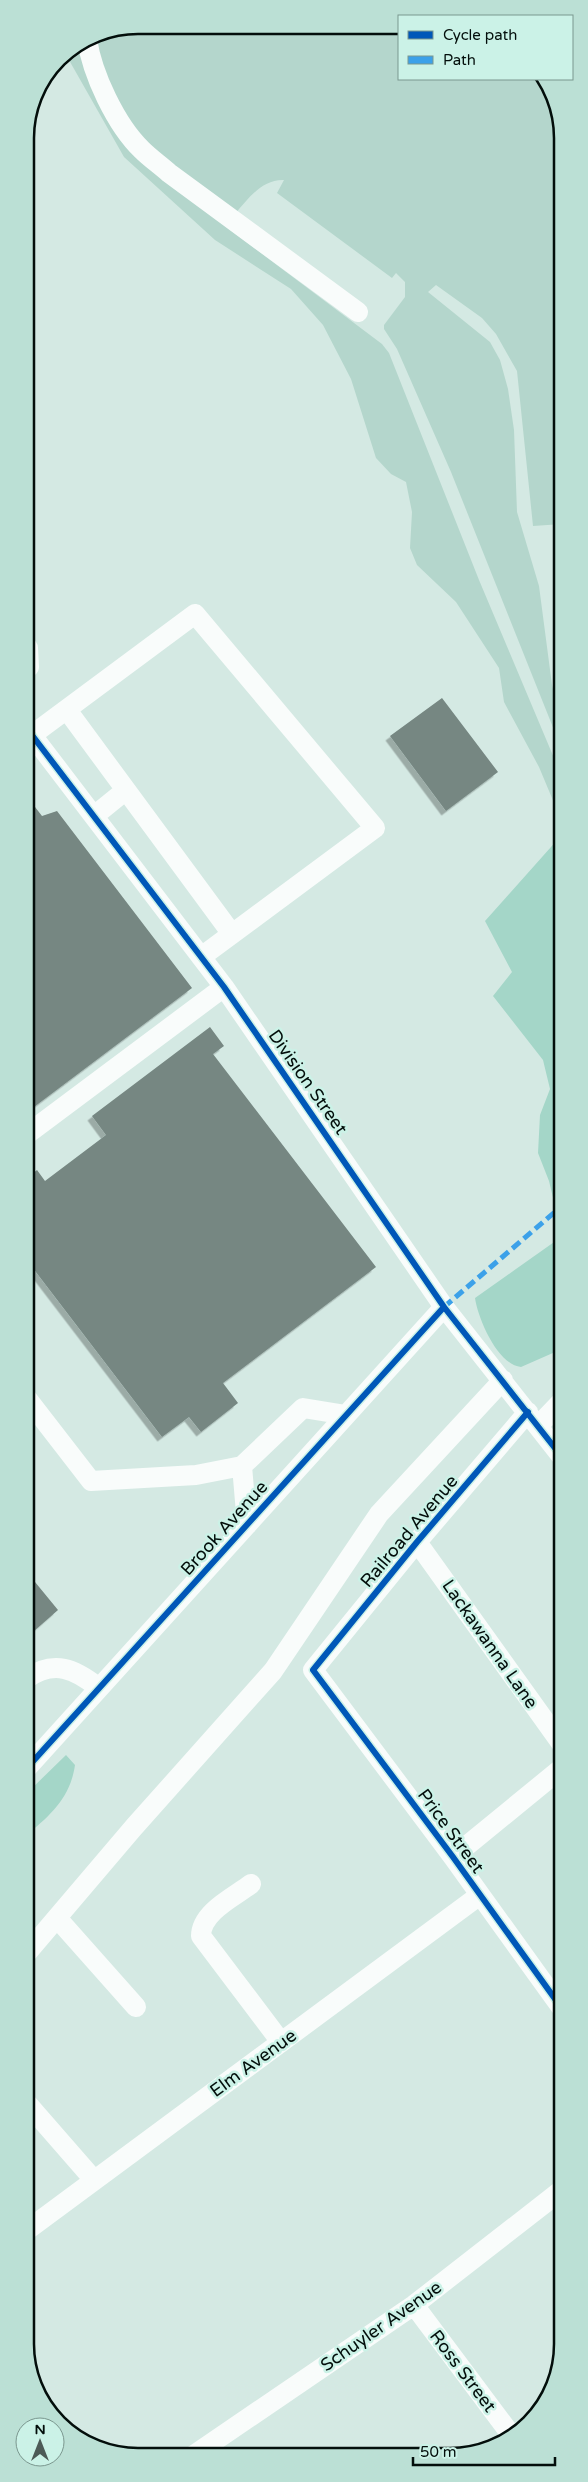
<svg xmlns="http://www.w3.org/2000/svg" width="588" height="2482" font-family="'Varela Round',sans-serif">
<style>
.green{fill:#b4d6cc}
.forest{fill:#a4d6c8}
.building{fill:#768782;filter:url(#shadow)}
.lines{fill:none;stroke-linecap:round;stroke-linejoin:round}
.minor{stroke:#f9fcfb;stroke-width:20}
.quiet{stroke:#3ca1e9;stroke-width:5;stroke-dasharray:10 5;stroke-linecap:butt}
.cycleway-casing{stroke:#cbf2e7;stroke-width:9}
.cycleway{stroke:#0057b8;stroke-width:6}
.labels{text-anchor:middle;stroke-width:5;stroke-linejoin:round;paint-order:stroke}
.street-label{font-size:18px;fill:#030e0b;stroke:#cbf2e7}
.rim{fill:none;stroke:#030e0b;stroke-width:2.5}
</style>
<defs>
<filter id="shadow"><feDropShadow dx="-4.5" dy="4.5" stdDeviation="0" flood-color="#0004"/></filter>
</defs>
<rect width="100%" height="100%" fill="#d4e9e3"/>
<!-- green -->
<path class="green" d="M138,25L399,27V79H542L562,123V524L533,526L517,371L496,334L482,318L436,285L428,292L490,342L500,360L508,389L514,430L517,512L539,586L552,685L562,725V750L451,472L397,349L384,329V325L405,297V282L396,273L392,278L277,193L284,180C262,179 248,199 235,214L140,143L100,77L95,33Z
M82,42L88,71L205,211L382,344L389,353L479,580L562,777V822L539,767L504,702L499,668L456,602L417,565L410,548L412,512L406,482L391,474L376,458L351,379L323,325L291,289L215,240L124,157L65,53Z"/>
<!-- forest -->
<path class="forest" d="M559,838L562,843V1349L521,1367C498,1365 478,1319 475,1298L557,1240L561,1231L549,1181L538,1153L540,1115L550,1089L543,1060L493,996L512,972L485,921Z
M66,1755L75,1765C70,1799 50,1815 26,1836V1794Z"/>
<!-- building -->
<path class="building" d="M442,698L498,772L446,811L390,736Z
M25,794L42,816L57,811L192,988L26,1113Z
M210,1027L224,1046L213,1054L376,1267L223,1383L238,1403L201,1432L189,1417L162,1437L26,1259V1179L37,1170L45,1181L106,1135L92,1116Z
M26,1571L58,1610L26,1638Z"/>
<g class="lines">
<!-- minor -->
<path class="minor" d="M87,39C92,74 116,125 142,150C150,158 160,165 169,173L358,312
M25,644L28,648L29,667L25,670
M67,710L232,934
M25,726L224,987L444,1307L562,1457
M32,735L195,614L375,828L201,957
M94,816L126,790
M26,1135L224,987
M26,1397L91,1481L196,1475L242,1466L247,1525
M528,1412L417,1542L313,1670L453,1857L563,2010
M539,1425L562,1401
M242,1466L303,1408L346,1415
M417,1542L563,1746
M26,1679C54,1659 75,1669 99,1688
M26,1769L444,1307
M453,1857L563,1767
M251,1884C234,1897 201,1912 201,1936L281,2042
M57,1918L136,2007
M26,1954L134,1827L273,1671L379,1514L503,1380
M26,2102L94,2180
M26,2231L480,1895
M414,2305L512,2436
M194,2455L414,2305L563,2189"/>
<!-- quiet -->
<path class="quiet" d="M444,1307L562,1206"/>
<!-- cycleway casing -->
<g class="cycleway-casing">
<path id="cycleway" d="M25,726L224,987L444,1307L562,1457
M528,1412L417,1542L313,1670L453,1857L563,2010
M26,1769L444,1307"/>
</g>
<!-- cycleway -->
<use href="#cycleway" class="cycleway"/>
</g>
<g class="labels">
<!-- street labels -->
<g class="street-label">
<text transform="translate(308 1082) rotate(55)" y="6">Division Street</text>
<text transform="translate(224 1528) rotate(-48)" y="6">Brook Avenue</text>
<text transform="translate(409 1531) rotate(-50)" y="6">Railroad Avenue</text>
<text transform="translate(490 1644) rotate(55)" y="6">Lackawanna Lane</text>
<text transform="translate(451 1831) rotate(54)" y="6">Price Street</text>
<text transform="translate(253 2063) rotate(-36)" y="6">Elm Avenue</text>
<text transform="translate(381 2326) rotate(-35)" y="6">Schuyler Avenue</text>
<text transform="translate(463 2371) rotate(53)" y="6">Ross Street</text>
</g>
</g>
<!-- crop -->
<path d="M0 0H588V2482H0ZM138 34H450A104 104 0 0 1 554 138V2344A104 104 0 0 1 450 2448H138A104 104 0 0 1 34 2344V138A104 104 0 0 1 138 34Z" fill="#bbe0d5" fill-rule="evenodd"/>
<path class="rim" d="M138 34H450A104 104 0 0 1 554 138V2344A104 104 0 0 1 450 2448H138A104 104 0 0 1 34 2344V138A104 104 0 0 1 138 34Z"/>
<!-- legend -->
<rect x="398" y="15" width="175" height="65" fill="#cbf2e7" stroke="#7b978f"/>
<rect x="408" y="31" width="25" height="8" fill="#0057b8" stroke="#7b978f"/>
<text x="443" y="40" font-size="15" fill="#030e0b">Cycle path</text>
<rect x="408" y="56" width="25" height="8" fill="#3ca1e9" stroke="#7b978f"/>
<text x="443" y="65" font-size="15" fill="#030e0b">Path</text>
<!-- north arrow -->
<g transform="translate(40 2442)"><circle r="24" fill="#cbf2e7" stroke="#7b978f"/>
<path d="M0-4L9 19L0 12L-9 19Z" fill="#4c5b57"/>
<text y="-8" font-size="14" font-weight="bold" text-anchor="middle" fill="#030e0b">N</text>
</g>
<!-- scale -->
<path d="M413 2457v8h142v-8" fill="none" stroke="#030e0b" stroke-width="2.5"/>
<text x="420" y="2457" font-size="15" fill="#030e0b" stroke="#cbf2e7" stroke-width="4" paint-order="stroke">50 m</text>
</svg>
